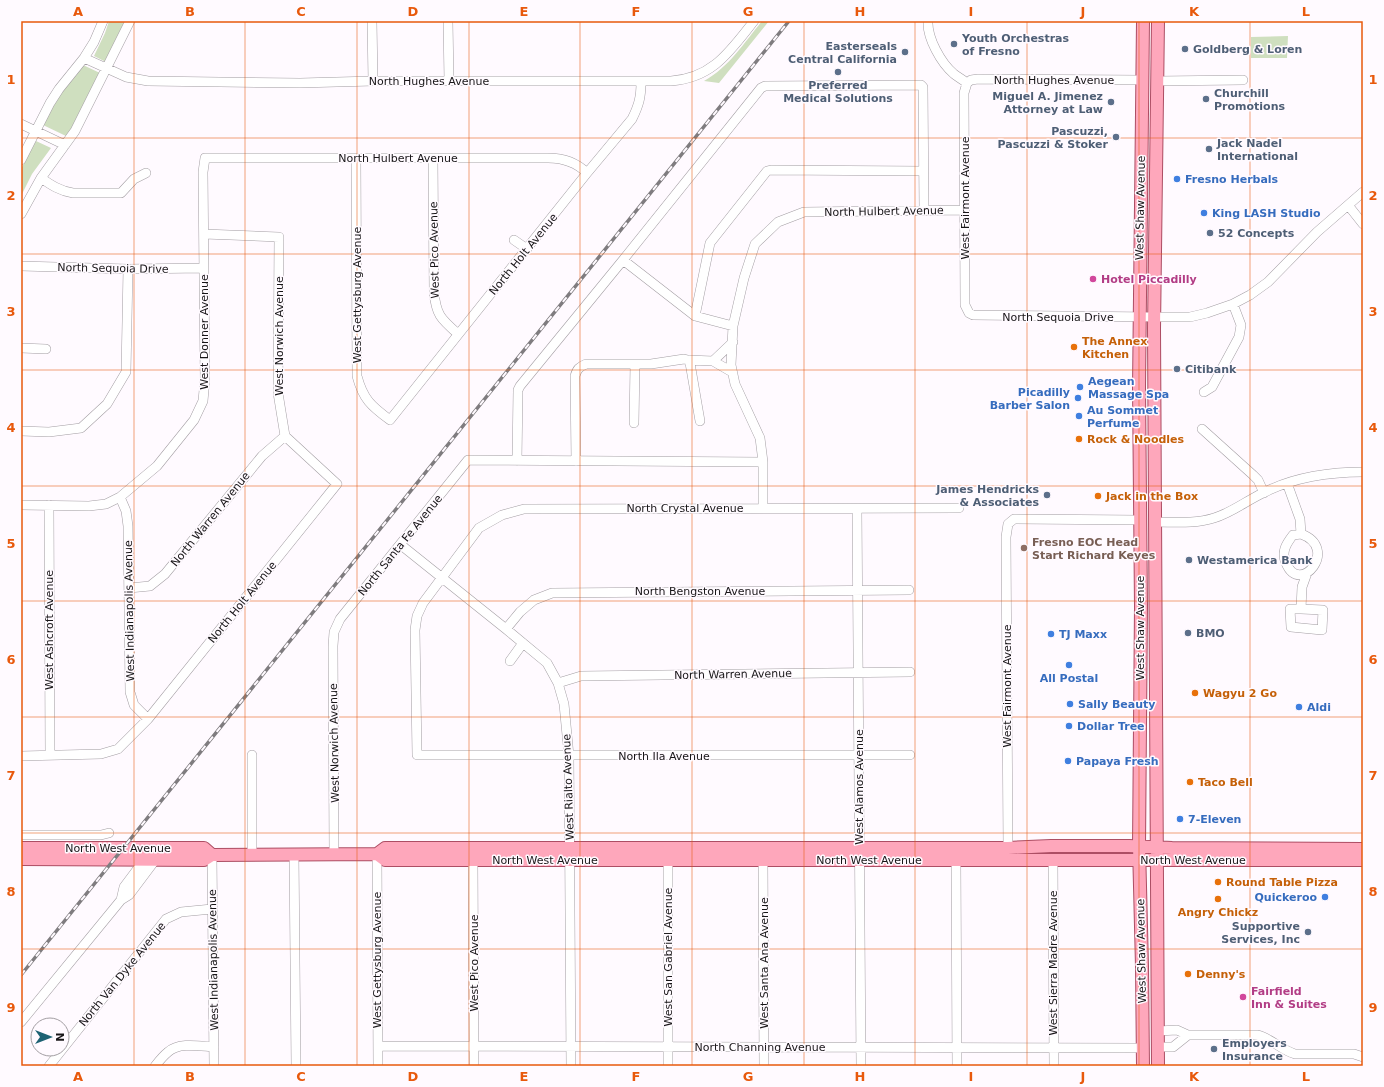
<svg xmlns="http://www.w3.org/2000/svg" width="1384" height="1087" font-family="'DejaVu Sans',sans-serif">
<style>
.green{fill:#cfdfbf}
.lines{fill:none;stroke-linecap:round;stroke-linejoin:round}
.minor-casing{stroke:#a39ea3;stroke-width:10}
.major-casing{stroke:#ad4e64;stroke-width:14}
.minor{stroke:#fff;stroke-width:9}
.major{stroke:#fea7bb;stroke-width:12}
.rail-casing{stroke:#7f7c7f;stroke-width:3.5}
.rail{stroke:#fffaff;stroke-width:2;stroke-dasharray:6;stroke-linecap:butt}
.grid{fill:none;stroke:#e8590c;stroke-width:1;stroke-opacity:0.55}
.service-dot{fill:#5c6f8a;stroke:#fffaff;stroke-width:1.5}
.shop-dot{fill:#3f7fe0;stroke:#fffaff;stroke-width:1.5}
.hotel-dot{fill:#d1479c;stroke:#fffaff;stroke-width:1.5}
.food-dot{fill:#e8710a;stroke:#fffaff;stroke-width:1.5}
.education-dot{fill:#8d6e63;stroke:#fffaff;stroke-width:1.5}
.labels{text-anchor:middle;stroke-width:3;stroke-linejoin:round;paint-order:stroke}
.service-label{font-size:11px;font-weight:bold;fill:#4e5e75;stroke:#fffaff;text-anchor:start}
.street-label{font-size:11px;fill:#171517;stroke:#fffaff}
.shop-label{font-size:11px;font-weight:bold;fill:#366cbe;stroke:#fffaff;text-anchor:start}
.hotel-label{font-size:11px;font-weight:bold;fill:#b23c85;stroke:#fffaff;text-anchor:start}
.food-label{font-size:11px;font-weight:bold;fill:#c56008;stroke:#fffaff;text-anchor:start}
.education-label{font-size:11px;font-weight:bold;fill:#785e54;stroke:#fffaff;text-anchor:start}
.neatline{fill:none;stroke:#e8590c;stroke-width:1.5}
.grid-label{font-size:13px;text-anchor:middle;font-weight:bold;fill:#e8590c}
</style>
<rect width="100%" height="100%" fill="#fffaff"/>
<!-- green -->
<path class="green" d="M109,21H125L106,62L94,56L105,33Z
M762,21H769L719,83L704,81C729,67 744,43 762,21Z
M1288,36L1287,58H1251V37Z
M83,65L100,73L74,125L66,136L43,125L60,94Z
M36,141L51,148L32,174L21,196V169Z"/>
<g class="lines">
<!-- minor casing -->
<g class="minor-casing">
<path id="minor" d="M372,21L373,81
M448,21L449,81
M928,21C927,38 941,63 954,74C958,77 963,80 967,83
M84,58L126,77L148,81L300,83L373,81H671C713,78 730,51 754,21
M1157,81L1243,80
M967,83L964,93L965,305L969,313L973,315L1154,317H1190L1207,313L1233,304L1250,295L1268,282L1317,232L1363,192
M967,83L971,80L978,79L1143,80
M21,124L65,145
M356,158L357,376C363,399 371,406 390,420L587,173L632,119C639,105 641,97 641,82
M433,158L434,292C436,315 441,319 458,334
M21,160L50,103L59,89L84,58L94,42L103,21
M41,178C51,185 60,191 73,193H121L134,179L146,173
M1348,205L1363,224
M21,214L41,178L75,131L130,21
M514,240L527,249
M623,260L695,316L733,326
M21,266L128,269L204,268
M695,316L710,243L767,171L771,170L923,171
M21,348L46,349
M688,360L713,361
M732,372L713,361L733,342
M1204,392L1212,387L1239,337L1241,325L1233,304
M634,423L635,364
M1202,429L1253,475L1258,480L1264,493
M21,431L49,432L81,428L107,404L126,372L128,269
M517,461L518,390L520,386L623,260L761,88L765,86L921,85L923,87L924,210
M576,461L575,376C577,369 579,367 586,364H651L684,359L688,360L690,363L700,421
M1287,483L1300,519L1301,534
M120,497L126,511L128,526L130,692L134,705L148,719
M21,505L89,506L106,504L120,497L157,466L194,420L203,401L205,379L203,172L205,158H548C564,158 576,162 587,173
M49,505L50,755
M763,508V462L760,438L735,384L731,365L733,326L744,278L755,244L778,222L804,212L965,210
M857,509L861,1066
M1156,522C1175,522 1195,524 1214,518C1231,513 1246,501 1263,493C1294,477 1328,472 1363,472
M1301,534C1340,548 1300,597 1286,563C1281,552 1286,544 1293,535Z
M401,545L506,629L547,663L558,683L564,704L569,756L571,1066
M129,588L150,586L165,574L262,456L285,436
M1301,609H1290L1291,627L1322,630L1323,610L1301,609L1302,587L1307,573
M506,629L520,612L534,600L552,593L909,590
M510,661L523,643
M558,683L581,676L910,672
M252,755V854
M910,755H417L415,630L417,616L423,603L479,528L502,515L524,509L959,508
M21,756L101,754L118,749L148,719L337,484L285,436L278,393L279,237L204,234
M21,835H101L109,833
M1008,848L1006,537L1008,524L1014,519L1140,520
M668,853V1066
M294,854L296,1066
M334,854L333,646L334,632L340,619L468,460L763,462
M377,854L378,1066
M212,855L214,1066
M473,860L474,1066
M763,860L764,1066
M956,860L957,1066
M1053,860L1054,1066
M121,900L124,887L145,859
M21,1022L121,900L129,895L156,859
M1158,1031L1177,1030L1188,1035H1257C1271,1038 1281,1050 1295,1054H1354L1363,1057
M378,1046L1143,1048
M1159,1047H1173L1188,1035
M49,1066L166,919L181,912L212,909
M155,1066C159,1061 163,1056 168,1052C179,1042 199,1046 214,1047"/>
</g>
<!-- major casing -->
<g class="major-casing">
<path id="major" d="M1158,21L1154,329L1158,1066
M21,848H204L212,855
M377,854L385,860H1363
M21,859L204,860L212,855L377,854L385,848H1008L1051,846H1129L1172,848L1363,849
M1143,1066L1142,967L1139,846L1141,606L1139,388L1143,21"/>
</g>
<!-- minor -->
<use href="#minor" class="minor"/>
<!-- major -->
<use href="#major" class="major"/>
<!-- rail casing -->
<g class="rail-casing">
<path id="rail" d="M21,975L789,21"/>
</g>
<!-- rail -->
<use href="#rail" class="rail"/>
</g>
<!-- grid -->
<path class="grid" d="M134,21V1066M245,21V1066M357,21V1066M469,21V1066M580,21V1066M692,21V1066M804,21V1066M915,21V1066M1027,21V1066M1139,21V1066M1250,21V1066M21,138H1363M21,254H1363M21,370H1363M21,486H1363M21,601H1363M21,717H1363M21,833H1363M21,949H1363"/>
<!-- markers -->
<g class="service-dot">
<circle cx="954" cy="44" r="4"/>
<circle cx="1185" cy="49" r="4"/>
<circle cx="905" cy="52" r="4"/>
<circle cx="838" cy="72" r="4"/>
<circle cx="1206" cy="99" r="4"/>
<circle cx="1111" cy="102" r="4"/>
<circle cx="1116" cy="137" r="4"/>
<circle cx="1209" cy="149" r="4"/>
<circle cx="1210" cy="233" r="4"/>
<circle cx="1177" cy="369" r="4"/>
<circle cx="1047" cy="495" r="4"/>
<circle cx="1189" cy="560" r="4"/>
<circle cx="1188" cy="633" r="4"/>
<circle cx="1308" cy="932" r="4"/>
<circle cx="1214" cy="1049" r="4"/>
</g>
<g class="shop-dot">
<circle cx="1177" cy="179" r="4"/>
<circle cx="1204" cy="213" r="4"/>
<circle cx="1080" cy="387" r="4"/>
<circle cx="1078" cy="398" r="4"/>
<circle cx="1079" cy="416" r="4"/>
<circle cx="1051" cy="634" r="4"/>
<circle cx="1069" cy="665" r="4"/>
<circle cx="1070" cy="704" r="4"/>
<circle cx="1299" cy="707" r="4"/>
<circle cx="1069" cy="726" r="4"/>
<circle cx="1068" cy="761" r="4"/>
<circle cx="1180" cy="819" r="4"/>
<circle cx="1325" cy="897" r="4"/>
</g>
<g class="hotel-dot">
<circle cx="1093" cy="279" r="4"/>
<circle cx="1243" cy="997" r="4"/>
</g>
<g class="food-dot">
<circle cx="1074" cy="347" r="4"/>
<circle cx="1079" cy="439" r="4"/>
<circle cx="1098" cy="496" r="4"/>
<circle cx="1195" cy="693" r="4"/>
<circle cx="1190" cy="782" r="4"/>
<circle cx="1218" cy="882" r="4"/>
<circle cx="1218" cy="899" r="4"/>
<circle cx="1188" cy="974" r="4"/>
</g>
<circle class="education-dot" cx="1024" cy="548" r="4"/>
<g class="labels">
<!-- service labels -->
<g class="service-label">
<text x="962" y="42">Youth Orchestras<tspan x="962" dy="13">of Fresno</tspan></text>
<text x="897" y="50" text-anchor="end">Easterseals<tspan x="897" dy="13">Central California</tspan></text>
<text x="1193" y="53">Goldberg &amp; Loren</text>
<text x="838" y="89" text-anchor="middle">Preferred<tspan x="838" dy="13">Medical Solutions</tspan></text>
<text x="1214" y="97">Churchill<tspan x="1214" dy="13">Promotions</tspan></text>
<text x="1103" y="100" text-anchor="end">Miguel A. Jimenez<tspan x="1103" dy="13">Attorney at Law</tspan></text>
<text x="1108" y="135" text-anchor="end">Pascuzzi,<tspan x="1108" dy="13">Pascuzzi &amp; Stoker</tspan></text>
<text x="1217" y="147">Jack Nadel<tspan x="1217" dy="13">International</tspan></text>
<text x="1218" y="237">52 Concepts</text>
<text x="1185" y="373">Citibank</text>
<text x="1039" y="493" text-anchor="end">James Hendricks<tspan x="1039" dy="13">&amp; Associates</tspan></text>
<text x="1197" y="564">Westamerica Bank</text>
<text x="1196" y="637">BMO</text>
<text x="1300" y="930" text-anchor="end">Supportive<tspan x="1300" dy="13">Services, Inc</tspan></text>
<text x="1222" y="1047">Employers<tspan x="1222" dy="13">Insurance</tspan></text>
</g>
<!-- street labels -->
<g class="street-label">
<text x="1054" y="84">North Hughes Avenue</text>
<text x="429" y="85">North Hughes Avenue</text>
<text x="398" y="162">North Hulbert Avenue</text>
<text transform="translate(965 198) rotate(-90)" y="4">West Fairmont Avenue</text>
<text transform="translate(1140 208) rotate(-89)" y="4">West Shaw Avenue</text>
<text transform="translate(884 211) rotate(-1)" y="4">North Hulbert Avenue</text>
<text transform="translate(434 250) rotate(-91)" y="4">West Pico Avenue</text>
<text transform="translate(523 254) rotate(-51)" y="4">North Holt Avenue</text>
<text transform="translate(113 268) rotate(1)" y="4">North Sequoia Drive</text>
<text transform="translate(357 295) rotate(-90)" y="4">West Gettysburg Avenue</text>
<text x="1058" y="321">North Sequoia Drive</text>
<text transform="translate(204 332) rotate(-90)" y="4">West Donner Avenue</text>
<text transform="translate(279 336) rotate(-90)" y="4">West Norwich Avenue</text>
<text x="685" y="512">North Crystal Avenue</text>
<text transform="translate(210 519) rotate(-51)" y="4">North Warren Avenue</text>
<text transform="translate(400 545) rotate(-51)" y="4">North Santa Fe Avenue</text>
<text x="700" y="595">North Bengston Avenue</text>
<text transform="translate(242 602) rotate(-51)" y="4">North Holt Avenue</text>
<text transform="translate(129 611) rotate(-91)" y="4">West Indianapolis Avenue</text>
<text transform="translate(1140 628) rotate(-90)" y="4">West Shaw Avenue</text>
<text transform="translate(49 630) rotate(-90)" y="4">West Ashcroft Avenue</text>
<text transform="translate(733 674) rotate(-1)" y="4">North Warren Avenue</text>
<text transform="translate(1007 686) rotate(-90)" y="4">West Fairmont Avenue</text>
<text transform="translate(334 743) rotate(-91)" y="4">West Norwich Avenue</text>
<text x="664" y="760">North Ila Avenue</text>
<text transform="translate(568 787) rotate(-92)" y="4">West Rialto Avenue</text>
<text transform="translate(859 787) rotate(-90)" y="4">West Alamos Avenue</text>
<text x="118" y="852">North West Avenue</text>
<text x="545" y="864">North West Avenue</text>
<text x="869" y="864">North West Avenue</text>
<text x="1193" y="864">North West Avenue</text>
<text transform="translate(1141 951) rotate(-91)" y="4">West Shaw Avenue</text>
<text transform="translate(668 957) rotate(-90)" y="4">West San Gabriel Avenue</text>
<text transform="translate(213 960) rotate(-91)" y="4">West Indianapolis Avenue</text>
<text transform="translate(377 960) rotate(-90)" y="4">West Gettysburg Avenue</text>
<text transform="translate(474 963) rotate(-90)" y="4">West Pico Avenue</text>
<text transform="translate(764 963) rotate(-90)" y="4">West Santa Ana Avenue</text>
<text transform="translate(1053 963) rotate(-90)" y="4">West Sierra Madre Avenue</text>
<text transform="translate(122 974) rotate(-51)" y="4">North Van Dyke Avenue</text>
<text x="760" y="1051">North Channing Avenue</text>
</g>
<!-- shop labels -->
<g class="shop-label">
<text x="1185" y="183">Fresno Herbals</text>
<text x="1212" y="217">King LASH Studio</text>
<text x="1088" y="385">Aegean<tspan x="1088" dy="13">Massage Spa</tspan></text>
<text x="1070" y="396" text-anchor="end">Picadilly<tspan x="1070" dy="13">Barber Salon</tspan></text>
<text x="1087" y="414">Au Sommet<tspan x="1087" dy="13">Perfume</tspan></text>
<text x="1059" y="638">TJ Maxx</text>
<text x="1069" y="682" text-anchor="middle">All Postal</text>
<text x="1078" y="708">Sally Beauty</text>
<text x="1307" y="711">Aldi</text>
<text x="1077" y="730">Dollar Tree</text>
<text x="1076" y="765">Papaya Fresh</text>
<text x="1188" y="823">7-Eleven</text>
<text x="1317" y="901" text-anchor="end">Quickeroo</text>
</g>
<!-- hotel labels -->
<g class="hotel-label">
<text x="1101" y="283">Hotel Piccadilly</text>
<text x="1251" y="995">Fairfield<tspan x="1251" dy="13">Inn &amp; Suites</tspan></text>
</g>
<!-- food labels -->
<g class="food-label">
<text x="1082" y="345">The Annex<tspan x="1082" dy="13">Kitchen</tspan></text>
<text x="1087" y="443">Rock &amp; Noodles</text>
<text x="1106" y="500">Jack in the Box</text>
<text x="1203" y="697">Wagyu 2 Go</text>
<text x="1198" y="786">Taco Bell</text>
<text x="1226" y="886">Round Table Pizza</text>
<text x="1218" y="916" text-anchor="middle">Angry Chickz</text>
<text x="1196" y="978">Denny's</text>
</g>
<!-- education labels -->
<g class="education-label">
<text x="1032" y="546">Fresno EOC Head<tspan x="1032" dy="13">Start Richard Keyes</tspan></text>
</g>
</g>
<!-- border -->
<rect width="1384" height="1087" fill="none" stroke="#fffaff" stroke-width="44"/>
<!-- north arrow -->
<g transform="translate(50 1037) rotate(90)"><circle r="19" fill="#fffaff" stroke="#a29ea2"/>
<path d="M0-3L7 15L0 10L-7 15Z" fill="#1d6273"/>
<text y="-6" font-size="11" font-weight="bold" text-anchor="middle" fill="#171517">N</text>
</g>
<rect x="22" y="22" width="1340" height="1043" class="neatline"/>
<g class="grid-label">
<text x="78" y="16">A</text>
<text x="190" y="16">B</text>
<text x="301" y="16">C</text>
<text x="413" y="16">D</text>
<text x="524" y="16">E</text>
<text x="636" y="16">F</text>
<text x="748" y="16">G</text>
<text x="860" y="16">H</text>
<text x="971" y="16">I</text>
<text x="1083" y="16">J</text>
<text x="1194" y="16">K</text>
<text x="1306" y="16">L</text>
<text x="11" y="84">1</text>
<text x="1373" y="84">1</text>
<text x="11" y="200">2</text>
<text x="1373" y="200">2</text>
<text x="11" y="316">3</text>
<text x="1373" y="316">3</text>
<text x="11" y="432">4</text>
<text x="1373" y="432">4</text>
<text x="11" y="548">5</text>
<text x="1373" y="548">5</text>
<text x="11" y="664">6</text>
<text x="1373" y="664">6</text>
<text x="11" y="780">7</text>
<text x="1373" y="780">7</text>
<text x="11" y="896">8</text>
<text x="1373" y="896">8</text>
<text x="11" y="1012">9</text>
<text x="1373" y="1012">9</text>
<text x="78" y="1081">A</text>
<text x="190" y="1081">B</text>
<text x="301" y="1081">C</text>
<text x="413" y="1081">D</text>
<text x="524" y="1081">E</text>
<text x="636" y="1081">F</text>
<text x="748" y="1081">G</text>
<text x="860" y="1081">H</text>
<text x="971" y="1081">I</text>
<text x="1083" y="1081">J</text>
<text x="1194" y="1081">K</text>
<text x="1306" y="1081">L</text>
</g>
</svg>
